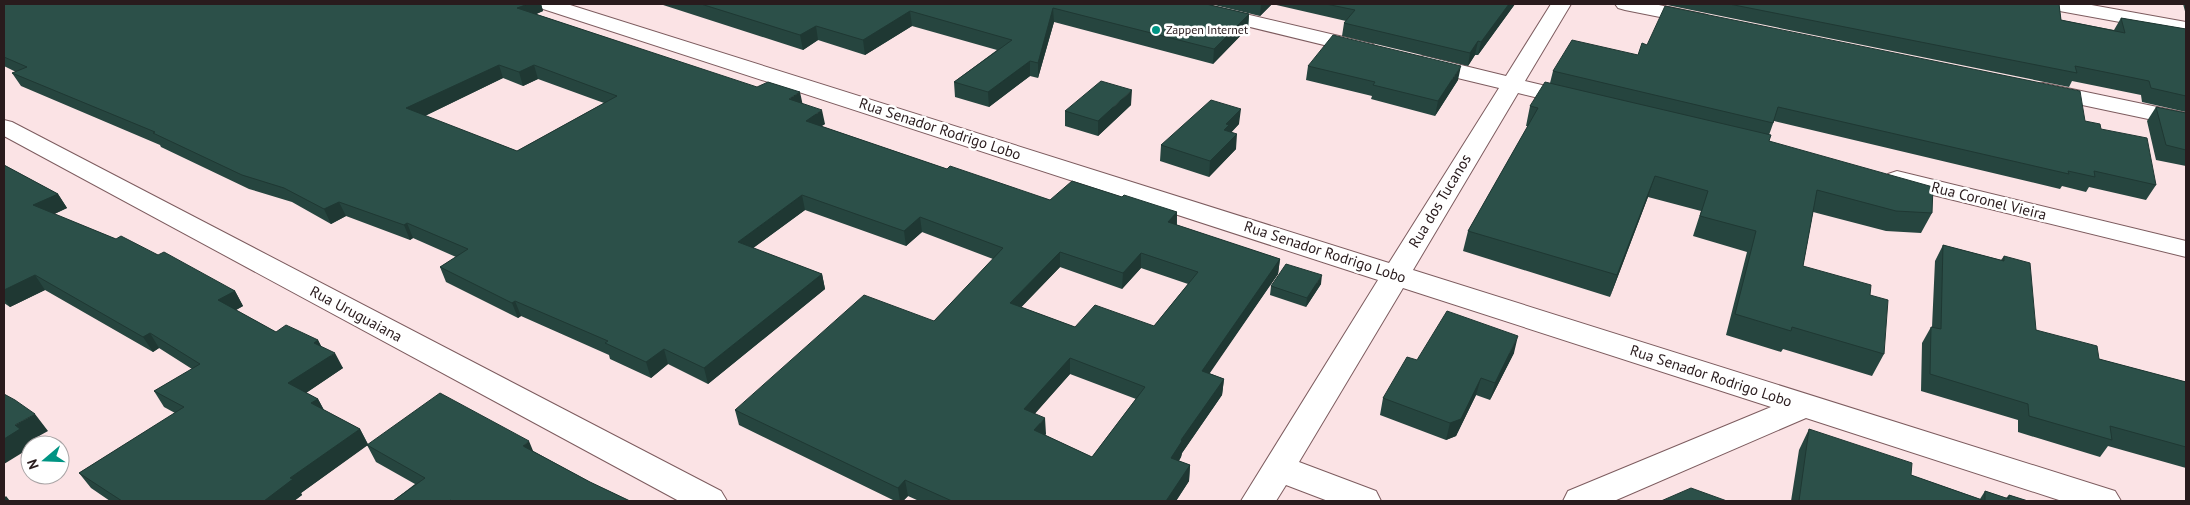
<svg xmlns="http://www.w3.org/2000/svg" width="2190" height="505" font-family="'PT Sans',sans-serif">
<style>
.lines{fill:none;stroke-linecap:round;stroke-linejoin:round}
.minor-casing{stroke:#7d5c5f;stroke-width:2}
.minor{fill:#fff;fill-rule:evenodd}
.wall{fill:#26453f;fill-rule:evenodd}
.shaded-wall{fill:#1f3833}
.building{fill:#2c5049;stroke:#1f3833;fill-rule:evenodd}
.poi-dot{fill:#009483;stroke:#fff;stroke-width:2}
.labels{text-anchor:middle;stroke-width:5;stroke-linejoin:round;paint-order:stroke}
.far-poi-label{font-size:12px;fill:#291b1d;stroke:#fff;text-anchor:start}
.street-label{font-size:15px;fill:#291b1d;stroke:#fff}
</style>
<rect width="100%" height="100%" fill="#fbe3e5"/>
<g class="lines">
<!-- minor casing -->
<g class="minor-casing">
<path id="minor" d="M537,4H567L1389,263L1499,88L1416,68L1413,63L1416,58L1424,56L1506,76L1551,4H1571L1525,81L1584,95L1587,100L1584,105L1576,107L1518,93L1413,270L2115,491L2121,501H2062L1806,418L1614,501H1563L1568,491L1771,407L1403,288L1299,462L1376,491L1381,501H1328L1286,485L1276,501H1241L1378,280L540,8Z
M1169,4H1203L1373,44L1376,49L1373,54L1365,55L1172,8Z
M1615,4H1654L1707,15L1710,19L1707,23L1700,25L1625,10L1618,8Z
M2044,4H2086L2186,22V34L2054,10L2047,8Z
M2043,83L2186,113V127L2035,95L2032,90L2035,85Z
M4,120L12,122L721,491L727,501H679L4,136Z
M1897,171L2186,241V257L1888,184L1884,179L1888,174Z"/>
</g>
<!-- minor -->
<use href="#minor" class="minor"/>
</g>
<!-- wall -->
<path class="wall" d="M4,4H541L543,11L536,14L802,103L825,124L821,126L947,169L1050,200L1122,197L1177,212V225L1280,259L1278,274L1209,373L1224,379L1222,395L1182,453L1181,457L1179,461L1190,465L1189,481L1176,501H919L908,496L903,501H895L739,425L735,410L934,321L993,259L922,232L906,246L805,210L753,248L822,274L825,289L708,384L668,364L651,378L610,359L609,355L521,316L518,318L446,282L440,267L456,257L413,238L410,240L346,216L331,224L292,202L249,189L161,147L160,145L21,86L12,73L16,72L4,66ZM503,78L523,86L538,79L604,103L517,151L425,116ZM1060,267L1122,289L1141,268L1188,284L1154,326L1075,327L1021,307ZM1070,374L1136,399L1092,457L1045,435L1046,434L1035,413Z
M660,4H1206L1249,14L1248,28L1213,64L1054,22L1038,78L1030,76L989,107L955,97L954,82L997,50L912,26L865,55L818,40L803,50Z
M1210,4H1515L1478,55H1475L1468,66L1342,36L1344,23L1346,21L1272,4L1260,16Z
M1668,4H2059L2061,20L2114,30L2121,18L2186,29V112L2142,102L2141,95L2072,81L2069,87L1667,5Z
M2183,4H2186V15Z
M1638,55L2085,121L2101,129L2156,185L2146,200L2089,187L2086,192L2062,186L2060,189L1774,121L1769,135V141L1932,213L1921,233L1886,231L1813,212L1803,266L1870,295L1884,354L1872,376L1783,349L1781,352L1726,335L1747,252L1693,236L1701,211L1648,197L1610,297L1463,251L1468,231L1528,126H1526L1530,106L1550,83L1553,71Z
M1308,66L1458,80L1435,116L1371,99L1372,96L1306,80Z
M1131,105L1098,136L1065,126V111Z
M2156,107L2186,113V166L2156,160L2147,121Z
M1239,124L1231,132L1236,149L1209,177L1160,161L1161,145Z
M4,165L58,194L67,208L54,214L116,239L158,255L235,291L243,306L236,310L276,332L318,340L321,346L343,368L306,393L318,399L324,410L360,429L368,444L533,451L590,482L630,501H393L415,484L376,462L367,445L301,493L302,495L294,501H110L91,488L79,473L175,413L164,407L154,391L192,369L159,348L153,352L45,290L10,307L4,303Z
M1943,245L2001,260L2004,256L2036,330L2099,359L2186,382V468L2108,446L2100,457L2018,432V420L1921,391L1922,343L1931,327H1932L1935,261Z
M1321,284L1306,307L1270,295L1271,286Z
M1514,353L1490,400L1476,395L1456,436L1446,440L1380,415L1383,398L1417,360Z
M1809,429L1911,475L1980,499L1985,491L2006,498L2009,495L2028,501H1791L1799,450Z"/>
<!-- shaded-wall -->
<path class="shaded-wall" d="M528,4H541L543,11L521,21L517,8Z
M1261,4H1272L1260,16Z
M1509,4H1515L1478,55L1481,42Z
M1053,8L1054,22L1038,78V63Z
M910,11L912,26L865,55L863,40Z
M1249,14L1248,28L1213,64L1214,49Z
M816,26L818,40L803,50L800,35Z
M1478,41L1475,55L1468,66L1470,53Z
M1030,61V76L989,107L988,92Z
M499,65L503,78L412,122L406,108Z
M534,65L538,79L523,86L519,72Z
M1461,66L1458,80L1435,116L1438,101Z
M1132,90L1131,105L1098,136V121Z
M800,92L803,106L789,99Z
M1241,109L1239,124L1229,135L1224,130L1226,124Z
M822,110L825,124L808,135L806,121Z
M1237,134L1236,149L1209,177L1210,161Z
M1655,176L1648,197L1610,297L1617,275Z
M58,194L67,208L42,220L33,205Z
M802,195L805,210L741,257L738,242Z
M339,202L346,216L331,224L324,209Z
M1177,212L1176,227L1168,222Z
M920,217L922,232L906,246L904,231Z
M407,223L413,238L410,240L404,225Z
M1060,252V267L1011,318L1010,303Z
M1141,253V268L1122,289L1123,273Z
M1280,259L1278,274L1201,386L1202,371Z
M822,274L825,289L708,384L704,368Z
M35,275L45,290L10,307L4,298V290Z
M1322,275L1321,284L1306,307L1307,298Z
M235,291L243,306L227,315L218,300Z
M515,301L521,316L518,318L512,303Z
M150,333L159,348L153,352L143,337Z
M1518,336L1514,353L1490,400L1495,383Z
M318,340L326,356L314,343Z
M664,349L668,364L651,378L646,362Z
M335,353L343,368L297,399L288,383Z
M1070,358V374L1025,425L1024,409Z
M1481,378L1476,395L1456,436L1446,440L1450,423Z
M1224,379L1222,395L1182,453L1181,457L1170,474L1171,458L1181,440Z
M318,399L326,414L311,403Z
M35,414L48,431L30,441L32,445H30V448L4,464V439L15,425Z
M1045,418L1046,434L1035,447L1034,430Z
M360,429L368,445L301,493L302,495L294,501H264L290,478Z
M529,441L536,458L523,446Z
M1190,465L1189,481L1176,501H1166Z
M905,480L908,496L903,501H900L898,488Z
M6,496L10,501H4V498Z"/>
<!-- building -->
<path class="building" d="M4,4H528L517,8L757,87L768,82L800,92L789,99L822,110L806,121L947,169L950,166L1050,200L1072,181L1122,197L1124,195L1177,212L1168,222L1280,259L1202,371L1224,379L1181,440L1182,441L1171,458L1190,465L1166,501H952L905,480L898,488L735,410L864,295L934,321L1003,248L920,217L904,231L802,195L738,242L822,274L704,368L664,349L646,362L605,343L608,341L515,301L512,303L440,267L468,249L407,223L404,225L339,202L324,209L284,188L242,175L153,133L155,132L12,73L27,67L4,57ZM499,65L519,72L534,65L617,96L517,151L406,108ZM1060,252L1123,273L1141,253L1198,272L1154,326L1095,305L1075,327L1010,303ZM1070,358L1145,387L1092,457L1034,430L1045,418L1024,409Z
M701,4H1206L1249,14L1214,49L1053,8L1038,63L1030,61L988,92L954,82L1012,40L910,11L863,40L816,26L800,35Z
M1326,4H1509L1481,42L1478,41L1470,53L1344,23L1355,10Z
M1729,4H2059L2061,20L2125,33L2121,18L2186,29V96L2151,88L2149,81L2075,66L2077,73Z
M1665,6L2080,91L2085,121L2100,124L2101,129L2147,138L2156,185L2094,171L2095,177L2068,171L2069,174L1778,107L1773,123L1553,71L1572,40L1638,55L1642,43L1647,45Z
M1333,35L1461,66L1438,101L1373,85L1375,82L1308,66Z
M1101,81L1132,90L1098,121L1065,111Z
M1545,82L1771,135L1769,141L1933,187L1932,213L1896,211L1817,190L1803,266L1871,285L1870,295L1888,300L1884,354L1792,327L1791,331L1735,314L1756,231L1700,216L1708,191L1655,176L1617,275L1468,231L1538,108L1530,106Z
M1211,100L1241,109L1226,124L1229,125L1224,130L1237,134L1210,161L1161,145Z
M2156,107L2186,113V150L2166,145Z
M4,165L58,194L33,205L116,239L121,236L158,255L164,252L235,291L218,300L276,332L286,325L318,340L314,343L335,353L288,383L318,399L311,403L360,429L290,478L293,479L264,501H122L79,473L184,407L154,391L200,364L150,333L143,337L35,275L4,290Z
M1943,245L2004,261V256L2030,263L2036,330L2097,346L2099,359L2186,382V447L2110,426L2112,440L2029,416L2028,404L1930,374L1931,327L1941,329Z
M1286,264L1322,275L1307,298L1271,286Z
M1447,311L1518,336L1495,383L1481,378L1461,419L1450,423L1383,398L1407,357L1417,360Z
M440,393L529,441L523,446L590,482L630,501H452L450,500L449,501H393L425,478L367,445Z
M4,394L15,400L35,414L15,425L20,429L4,439Z
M1809,429L1912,463L1911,475L1985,501V491L2009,499V495L2028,501H1799Z
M1691,488L1727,501H1661Z"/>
<!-- markers -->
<circle class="poi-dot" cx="1156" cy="30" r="5"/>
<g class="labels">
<!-- far-poi labels -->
<g class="far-poi-label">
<text x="1166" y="34">Zappen Internet</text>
</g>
<!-- street labels -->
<g class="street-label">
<text transform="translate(940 129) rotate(18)" y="5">Rua Senador Rodrigo Lobo</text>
<text transform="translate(1440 201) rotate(-59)" y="5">Rua dos Tucanos</text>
<text transform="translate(1989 201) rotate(14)" y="5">Rua Coronel Vieira</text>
<text transform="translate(1325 252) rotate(18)" y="5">Rua Senador Rodrigo Lobo</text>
<text transform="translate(356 314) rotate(28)" y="5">Rua Uruguaiana</text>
<text transform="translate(1711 376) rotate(18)" y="5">Rua Senador Rodrigo Lobo</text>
</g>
</g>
<!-- border -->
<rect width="2190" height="505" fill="none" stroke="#291b1d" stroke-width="10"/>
<!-- north arrow -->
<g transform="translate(45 460) rotate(251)"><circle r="24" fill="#ffffff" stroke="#a9a4a5"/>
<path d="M0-4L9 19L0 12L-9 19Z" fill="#009483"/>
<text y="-8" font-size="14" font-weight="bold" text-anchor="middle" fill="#291b1d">N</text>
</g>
</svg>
